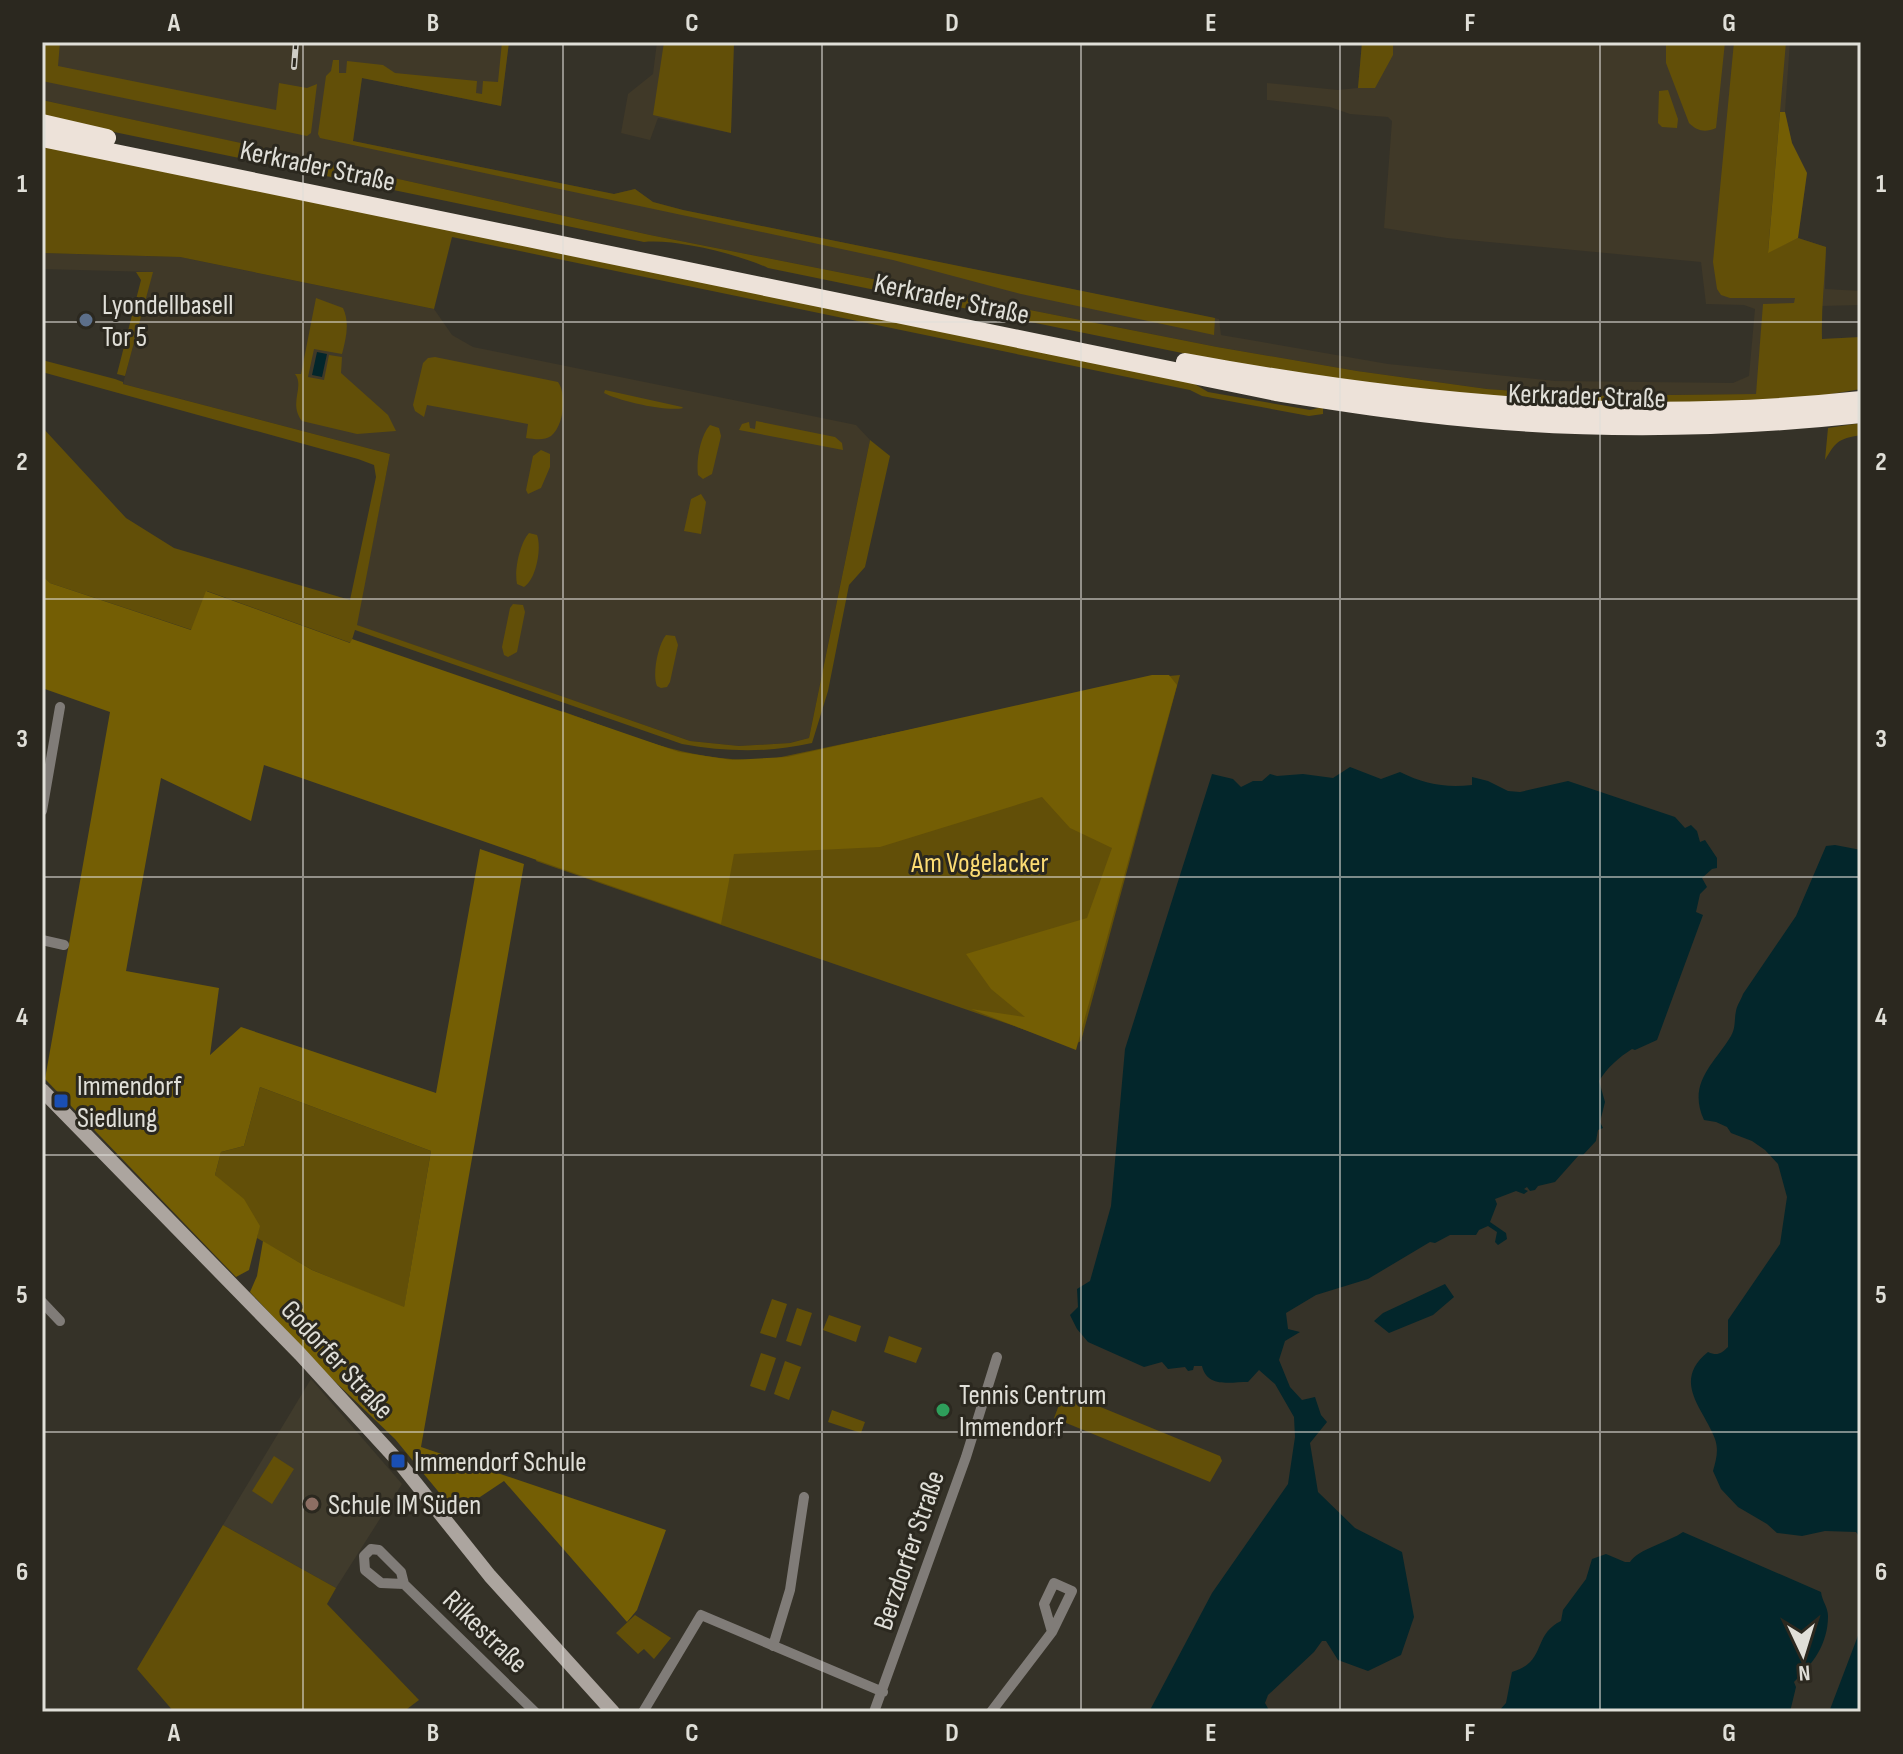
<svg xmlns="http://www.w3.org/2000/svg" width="1903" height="1754" font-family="'Sofia Sans Condensed',sans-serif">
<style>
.built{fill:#403b2c}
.industrial{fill:#403928}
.green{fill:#624f08}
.forest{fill:#745e04}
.water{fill:#03262b}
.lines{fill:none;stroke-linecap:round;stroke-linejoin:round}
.street{stroke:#807c78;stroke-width:10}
.secondary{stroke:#aca59f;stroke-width:14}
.highway{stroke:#ede2d9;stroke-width:18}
.rail-casing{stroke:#cfcdc6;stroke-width:6}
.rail{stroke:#2b281f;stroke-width:3;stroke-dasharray:9;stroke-linecap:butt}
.grid{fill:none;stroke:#e0dfd8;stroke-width:2;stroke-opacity:0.55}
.service-dot{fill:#5c6f8a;stroke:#2b281f;stroke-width:3}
.transit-dot{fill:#1a4fb4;stroke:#2b281f;stroke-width:3}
.leisure-dot{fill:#2e9e5b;stroke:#2b281f;stroke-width:3}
.education-dot{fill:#8d6e63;stroke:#2b281f;stroke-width:3}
.labels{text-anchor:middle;stroke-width:6;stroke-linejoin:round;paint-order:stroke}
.street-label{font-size:28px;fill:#e0dfd8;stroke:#2b281f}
.poi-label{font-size:28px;fill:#e0dfd8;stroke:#2b281f;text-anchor:start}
.park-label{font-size:28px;fill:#fcdc73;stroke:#2b281f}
.neatline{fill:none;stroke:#e0dfd8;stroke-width:3}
.grid-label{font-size:26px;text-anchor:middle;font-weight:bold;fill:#e0dfd8}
</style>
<rect width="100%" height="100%" fill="#353228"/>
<!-- built -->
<path class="built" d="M311,1379L402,1484L336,1588L223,1525Z"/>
<!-- industrial -->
<path class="industrial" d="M42,42H509L501,106L362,78L353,141L614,194L635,189L653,202L683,210L1219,319L1221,335L1388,364L1555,381L1733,383L1749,376L1755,309L1744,305L1706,304L1701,262L1447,238L1384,228L1392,121L1388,117L1350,114L1330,107L1267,100V83L1338,90L1358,88L1362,42H1790L1785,112L1792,143L1807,173L1798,238L1826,247L1825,289L1861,291V305L1821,306L1822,339L1861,337L1757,387L1756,394L1585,396L1487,389L1357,371L1217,347L650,235L322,162L320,169L300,164V156L42,100Z
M657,42H734L731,133L658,118L650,140L621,133L628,94L653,74Z
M42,253L180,257L434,309L452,335L473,347L856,425L870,440L809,738L790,743L739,746L690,741L356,625L390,454L123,384L152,272L42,269Z"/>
<!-- green -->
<path class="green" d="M42,42H60L58,66L276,110L279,83L307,88L317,84L311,133L307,136L42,81Z
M502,42H509L501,106L362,78L353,141L614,194L635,189L653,202L683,210L1215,318L1214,335L1021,294L893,260L320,138L318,134L326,76L331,71L333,60H339V73H346L347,61L383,65L395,73L477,81L476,93L482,94L483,81L498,82Z
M664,42H734L731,133L653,115Z
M1362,42H1393V55L1375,88H1358Z
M1666,42H1725L1716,128C1705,133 1697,131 1689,123L1666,63Z
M1734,42H1786L1768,252L1798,238L1826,247C1825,278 1821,308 1822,339L1861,337V389L1795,400L1705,405L1443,395L1231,363L768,268C738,254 676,239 644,242L42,117V100L301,156L300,164L320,168L322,162L650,235L1217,347L1357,371L1487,389L1585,396L1756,394L1763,304L1794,303L1795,298H1730L1721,295L1717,289L1713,262Z
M1668,90L1678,119L1677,128L1662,127L1658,123L1659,91Z
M42,146L1193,383L1208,392L1310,410L1323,407V414L1309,416L1202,396L1190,390L452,237L434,309L180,257L42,253Z
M136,272H153L125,376L117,374L141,280Z
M316,298L343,308C350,323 346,338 342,354L314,349L308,377L324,380L329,355L342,357L341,373L388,415L396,431L357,434L302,421C288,403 305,387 295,374H301Z
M435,357L558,382C567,394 564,426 551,436C544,441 534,439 526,438L528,424L427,405L424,417L415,411L413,405L423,363L428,358Z
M42,360L115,379L123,382V384L390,454L357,625L690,741L739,746L790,743L809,738L870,440L890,456L865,567L849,585L828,691L812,743C768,753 727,752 682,744L355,630L351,643L207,591L192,630L50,583L42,575V427L126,518L174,548L350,600L376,477L374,465L358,459L42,372Z
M605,390L682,407L683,408C667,412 619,401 604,393Z
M756,421L835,437L842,443L843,450L739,430L742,424L749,422L750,428L755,429Z
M1861,423V435C1837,439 1836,442 1825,460L1828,428Z
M710,425L719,428L721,436L712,474L703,479L698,475C696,461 700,436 710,425Z
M541,450L550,454V467L541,488L528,494L526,490L533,456Z
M701,494L706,502L701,534L684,531L691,499Z
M529,533L537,535C542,548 536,580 524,587L517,584C514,570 520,543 529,533Z
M513,604L523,605L525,612L517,652L508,657L504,655L502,647L510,608Z
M666,635L675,636L678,645L670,682L667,687L661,688L657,686C652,674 658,645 666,635Z
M1180,675L1081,1041L1072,1046L536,861L562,711C634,737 688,762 767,760L1158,677Z
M260,1087L431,1151L404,1308L312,1270L257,1238L259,1226L215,1175L221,1152L244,1146Z
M772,1299L787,1304L776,1338L760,1333Z
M797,1308L812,1313L801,1346L786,1341Z
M829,1315L861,1326L856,1342L823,1330Z
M889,1336L922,1348L916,1363L884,1352Z
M761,1353L776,1358L765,1391L750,1386Z
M785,1361L801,1367L789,1400L774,1394Z
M1064,1392L1220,1456L1222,1461L1210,1482L1054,1418Z
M832,1410L865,1422L861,1433L828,1422Z
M274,1456L294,1469L272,1504L252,1491Z
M223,1525L336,1588L327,1604L419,1700L403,1712H174L137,1669Z
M635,1615L671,1638L654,1659L644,1649L638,1654L616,1633Z"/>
<!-- forest -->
<path class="forest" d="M1780,112H1785L1792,143L1807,173L1798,238L1768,253Z
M42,575L50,583L191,630L206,591L350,643L352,639L679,752L732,760L787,757L1152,675H1169L1177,685L1076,1050L971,1009L1025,1017L991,989L966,954L1087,918L1112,848L1070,828L1042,797L880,847L734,854L721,924L264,765L251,821L161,778L126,971L219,988L210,1055L241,1027L436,1093L480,849L524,864L421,1447L666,1530L637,1610L627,1622L504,1481L456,1513L395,1439L325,1372L250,1292L257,1276L263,1241L312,1270L404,1307L431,1151L260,1087L244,1146L221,1152L215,1175L244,1199L260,1226L249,1270L236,1277L45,1079L110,712L42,688Z"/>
<!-- water -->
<path class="water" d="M317,352L327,354L322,377L312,375Z
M1350,767L1381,779L1400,772C1424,784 1445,788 1472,785V777L1488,781L1508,791L1520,792L1568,781L1675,817L1685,828L1691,825L1697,831L1700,842L1705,840L1717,858V868L1712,869L1702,878L1707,887L1700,894L1696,912L1703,915L1657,1040L1635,1050L1632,1049C1618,1058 1608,1067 1599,1081L1605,1102L1600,1122L1603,1128L1598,1130L1596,1141L1583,1155H1579L1555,1182L1538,1186L1535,1190L1530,1191L1527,1187L1524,1189L1528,1191L1524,1194L1516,1191L1495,1199L1497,1204L1490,1222L1506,1233L1507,1239L1498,1245L1495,1242L1497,1232L1488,1226L1479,1230L1476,1235H1450L1435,1243L1430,1242L1368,1279L1316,1295L1286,1313L1288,1329L1300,1332L1285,1341L1279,1360L1290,1387L1302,1400L1315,1397L1321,1415L1327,1422L1310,1443L1318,1492L1355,1528L1402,1552L1414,1617L1401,1655L1368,1671L1338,1660L1326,1641H1322L1314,1652L1268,1695L1265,1703L1270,1712H1149L1212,1593L1288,1484L1295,1437L1294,1417L1275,1384L1259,1370L1248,1382C1230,1382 1207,1388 1202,1366H1194L1193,1370L1188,1371L1185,1367L1168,1369L1162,1362L1144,1367L1088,1342L1077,1329L1070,1315L1078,1307L1077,1289L1090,1281L1111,1206L1125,1049L1212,774L1233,779L1241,787L1253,781H1262L1270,774L1277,776L1303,774L1333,778Z
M1835,845L1861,850V1539L1856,1532L1825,1531L1802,1536L1777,1533L1767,1524L1738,1507L1721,1489L1713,1471C1716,1460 1719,1451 1715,1439C1704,1409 1671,1382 1708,1352C1717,1356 1721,1354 1728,1347V1320L1780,1244L1787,1197L1778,1164L1765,1150L1752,1141L1731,1133L1727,1127L1716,1122L1704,1120C1687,1083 1714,1064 1731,1036C1736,1027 1734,1020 1736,1011C1737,1005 1741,1000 1743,994L1796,916L1826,846Z
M1445,1284L1454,1297L1433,1315L1389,1333L1374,1321L1383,1313Z
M1683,1532L1821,1592C1822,1601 1828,1607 1828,1616C1828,1644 1813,1664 1794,1682L1796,1687L1790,1712H1498L1506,1703L1512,1672C1547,1662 1532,1635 1561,1621L1563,1610L1586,1579L1592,1559L1606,1554L1625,1562H1630C1638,1549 1669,1542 1683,1532Z
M1861,1618V1712H1829L1859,1633Z"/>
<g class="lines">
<!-- street -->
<path class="street" d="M42,811L60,707
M42,940L64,945
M42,1302L60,1321
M404,1584L381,1583L365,1570L364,1556L371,1549L379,1550L401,1572L404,1584L535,1712
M773,1646L790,1590L804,1497
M643,1712L701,1615L883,1692
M874,1712L966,1457L997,1357
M991,1712L1052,1632L1072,1591L1054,1583L1044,1604L1052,1632"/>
<!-- secondary -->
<path class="secondary" d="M42,1090L300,1354L398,1461L490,1576L613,1712"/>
<!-- highway -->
<path class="highway" d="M42,123L107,138
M42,138L1276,392C1352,404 1427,416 1504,421C1623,430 1742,427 1861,414
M1185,362C1412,404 1630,425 1861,400"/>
<!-- rail casing -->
<g class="rail-casing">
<path id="rail" d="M294,67L296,42"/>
</g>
<!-- rail -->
<use href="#rail" class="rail"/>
</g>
<!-- grid -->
<path class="grid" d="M303,42V1712M563,42V1712M822,42V1712M1081,42V1712M1340,42V1712M1600,42V1712M42,322H1861M42,599H1861M42,877H1861M42,1155H1861M42,1432H1861"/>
<!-- markers -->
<circle class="service-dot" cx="86" cy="320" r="8"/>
<g class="transit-dot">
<rect x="53" y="1093" width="16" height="16" rx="4"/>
<rect x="390" y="1453" width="16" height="16" rx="4"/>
</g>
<circle class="leisure-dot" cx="943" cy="1410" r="8"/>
<circle class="education-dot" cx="312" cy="1504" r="8"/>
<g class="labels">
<!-- street labels -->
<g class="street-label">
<text transform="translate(318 165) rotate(12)" y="10">Kerkrader Straße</text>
<text transform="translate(952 298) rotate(12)" y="10">Kerkrader Straße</text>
<text transform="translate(1587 395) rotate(2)" y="10">Kerkrader Straße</text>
<text transform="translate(338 1359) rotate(47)" y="10">Godorfer Straße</text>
<text transform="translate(908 1550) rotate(-71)" y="10">Berzdorfer Straße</text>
<text transform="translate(486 1631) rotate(44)" y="10">Rilkestraße</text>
</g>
<!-- poi labels -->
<g class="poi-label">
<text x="102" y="314">Lyondellbasell<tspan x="102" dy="32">Tor 5</tspan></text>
<text x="77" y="1095">Immendorf<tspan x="77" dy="32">Siedlung</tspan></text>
<text x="959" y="1404">Tennis Centrum<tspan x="959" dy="32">Immendorf</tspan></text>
<text x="414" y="1471">Immendorf Schule</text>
<text x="328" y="1514">Schule IM Süden</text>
</g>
<!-- park labels -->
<g class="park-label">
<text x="980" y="872">Am Vogelacker</text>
</g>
</g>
<!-- border -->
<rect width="1903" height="1754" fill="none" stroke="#2b281f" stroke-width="88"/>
<!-- north arrow -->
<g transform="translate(1803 1654) rotate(176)" stroke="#2b281f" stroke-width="6" paint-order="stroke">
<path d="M0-6L14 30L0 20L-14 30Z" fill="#e0dfd8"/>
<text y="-12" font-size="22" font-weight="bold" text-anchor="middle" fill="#e0dfd8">N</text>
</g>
<rect x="44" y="44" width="1815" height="1666" class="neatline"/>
<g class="grid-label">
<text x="174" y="31">A</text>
<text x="433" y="31">B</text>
<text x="692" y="31">C</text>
<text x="952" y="31">D</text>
<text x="1211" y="31">E</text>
<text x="1470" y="31">F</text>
<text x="1729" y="31">G</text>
<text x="22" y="192">1</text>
<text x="1881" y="192">1</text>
<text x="22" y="470">2</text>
<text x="1881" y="470">2</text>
<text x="22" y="747">3</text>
<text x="1881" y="747">3</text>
<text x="22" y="1025">4</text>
<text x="1881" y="1025">4</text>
<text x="22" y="1303">5</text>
<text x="1881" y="1303">5</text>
<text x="22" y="1580">6</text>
<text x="1881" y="1580">6</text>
<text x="174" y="1741">A</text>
<text x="433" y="1741">B</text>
<text x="692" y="1741">C</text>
<text x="952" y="1741">D</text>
<text x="1211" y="1741">E</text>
<text x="1470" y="1741">F</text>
<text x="1729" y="1741">G</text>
</g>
</svg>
